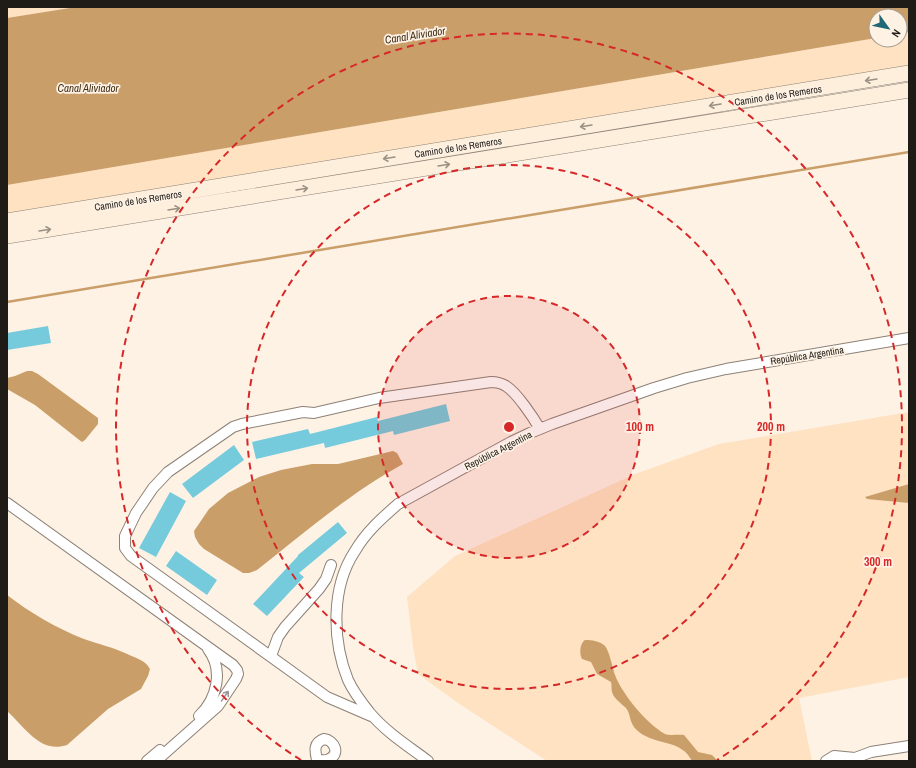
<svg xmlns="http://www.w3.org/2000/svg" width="916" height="768" font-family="'Archivo Narrow',sans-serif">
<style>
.green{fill:#fee2c2}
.water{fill:#ca9e69}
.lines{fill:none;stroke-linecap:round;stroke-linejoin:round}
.stream{stroke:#ca9e69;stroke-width:2.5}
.building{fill:#75cbdc}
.street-casing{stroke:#8c8176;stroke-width:12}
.secondary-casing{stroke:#8c8176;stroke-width:16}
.street{stroke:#fff;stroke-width:10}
.secondary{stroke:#feefdc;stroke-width:15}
.oneway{stroke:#9a9083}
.oneway2{stroke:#9a9896}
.ring{fill:none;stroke:#d62828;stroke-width:2;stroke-dasharray:7 5}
.labels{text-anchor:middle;stroke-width:3.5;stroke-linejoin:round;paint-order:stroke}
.street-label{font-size:10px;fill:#1f1b16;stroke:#fef2e5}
.water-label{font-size:11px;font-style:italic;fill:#3f2c14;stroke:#fef2e5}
.centre{fill:#d62828;stroke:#fef2e5;stroke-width:2}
.ring-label{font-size:12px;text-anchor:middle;font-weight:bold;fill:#d62828;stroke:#fef2e5;stroke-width:3.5;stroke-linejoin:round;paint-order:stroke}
</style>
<rect width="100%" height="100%" fill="#fef2e5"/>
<!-- green -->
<path class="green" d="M7,7H76L7,18Z
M909,32V67L7,217V185L876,38V40H900V34Z
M909,412V677L799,698L812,761H547L458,703L418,674L413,647L407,597L455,556L635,474L719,444Z"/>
<!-- water -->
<path class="water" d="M76,7H909V32L900,34V16H876V38L7,185V18Z
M27,371H32L38,374L98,418V424L85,440L82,442L78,439L35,405L7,389V378L15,376Z
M393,451L397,453L403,464C350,493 304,533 257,570L249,573H243L204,549L199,544L195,537L194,531L209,509L228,493L259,477L281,470L312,464H338Z
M909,484V503L867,499L865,497Z
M7,595C29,612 58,629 84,639C98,644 112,647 125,653C133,657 146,660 150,669L148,676L141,689L108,709L67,745C40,754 25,727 7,711Z
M585,640C592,640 600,641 605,646C609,650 613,669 615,675C622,694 647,724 665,734C671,736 678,734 684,735L698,752L712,755L718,761H692C681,739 657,746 639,732C628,723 632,716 626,708C621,703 614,699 612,692C611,689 612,685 611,682L597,674L591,662L582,659C579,654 580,643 585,640Z"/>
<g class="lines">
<!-- stream -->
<path class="stream" d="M7,302L909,152"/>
</g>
<!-- building -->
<path class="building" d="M48,326L51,343L7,350V333Z
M446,404L450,421L394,435L393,431L325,448L324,443L256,459L252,442L308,429L310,434L377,417L378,421Z
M234,445L244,460L193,498L182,484Z
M170,492L186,501L156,557L139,548Z
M338,522L347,533L299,573L304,577L267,616L253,604L298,556V555Z
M176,551L217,580L207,595L166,566Z"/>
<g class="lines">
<!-- street casing -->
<g class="street-casing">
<path id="street" d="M7,503L233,665L237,670L238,674L236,679L218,706L156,761
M271,656L278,637L285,627L319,589L326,579L331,565
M199,716C217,699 224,670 208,649
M371,716L327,697L131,556L125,548V536L136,513L153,488L168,472L233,427L242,424L303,412L314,413L379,398L491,382C496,382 501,383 506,386C517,393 533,417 540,429
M324,739C334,740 341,754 329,759C326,761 321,760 317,760C315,751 313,743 324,739Z
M147,761L160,750
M428,761C408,746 386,732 370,713C362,703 353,691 348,680C332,640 331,587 355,551C366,532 382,518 398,504L511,442L530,433L552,424L654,388L687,378L726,369L909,338
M826,761L834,756L855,758L871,752L909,746"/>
</g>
<!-- secondary casing -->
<g class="secondary-casing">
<path id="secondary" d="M7,221L909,73
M7,236L909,90"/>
</g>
<!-- street -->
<use href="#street" class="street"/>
<!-- secondary -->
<use href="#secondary" class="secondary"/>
</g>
<!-- one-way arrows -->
<defs><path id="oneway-shaft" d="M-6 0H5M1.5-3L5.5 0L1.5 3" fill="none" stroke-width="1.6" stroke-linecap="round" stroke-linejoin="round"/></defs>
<g class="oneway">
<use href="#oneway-shaft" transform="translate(871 80) rotate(171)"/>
<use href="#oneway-shaft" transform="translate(715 105) rotate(171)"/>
<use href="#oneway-shaft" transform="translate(586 126) rotate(171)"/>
<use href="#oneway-shaft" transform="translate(389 158) rotate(171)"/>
<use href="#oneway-shaft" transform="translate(444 165) rotate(-9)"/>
<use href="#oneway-shaft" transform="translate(302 189) rotate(-9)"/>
<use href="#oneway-shaft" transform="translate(174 209) rotate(-9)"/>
<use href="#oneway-shaft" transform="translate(45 230) rotate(-9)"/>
</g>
<use class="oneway2" href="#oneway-shaft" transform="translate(225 696) rotate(-55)"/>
<!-- distance rings -->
<circle cx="509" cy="427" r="131" fill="#d62828" fill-opacity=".12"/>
<g class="ring">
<circle cx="509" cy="427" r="131"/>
<circle cx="509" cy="427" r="262"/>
<path d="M301 760A393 393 0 1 1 717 760"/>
</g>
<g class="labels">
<!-- street labels -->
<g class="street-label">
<text transform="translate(778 95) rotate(-9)" y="4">Camino de los Remeros</text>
<text transform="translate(458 147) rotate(-9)" y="4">Camino de los Remeros</text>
<text transform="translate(138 200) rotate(-9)" y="4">Camino de los Remeros</text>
<text transform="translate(807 355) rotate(-9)" y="4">República Argentina</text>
<text transform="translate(498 450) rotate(-27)" y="4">República Argentina</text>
</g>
<!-- water labels -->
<g class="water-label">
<text transform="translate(415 35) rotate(-9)" y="4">Canal Aliviador</text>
<text x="88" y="92">Canal Aliviador</text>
</g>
</g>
<circle cx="509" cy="427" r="6" class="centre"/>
<g class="ring-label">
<text x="640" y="431">100 m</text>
<text x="771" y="431">200 m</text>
<text x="878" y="566">300 m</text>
</g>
<!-- border -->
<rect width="916" height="768" fill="none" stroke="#1f1b16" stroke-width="16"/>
<!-- north arrow -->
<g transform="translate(888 28) rotate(123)"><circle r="19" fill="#fef2e5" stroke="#a59c92"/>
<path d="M0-3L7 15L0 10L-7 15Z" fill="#206875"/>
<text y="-6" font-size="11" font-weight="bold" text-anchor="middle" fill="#1f1b16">N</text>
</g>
</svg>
